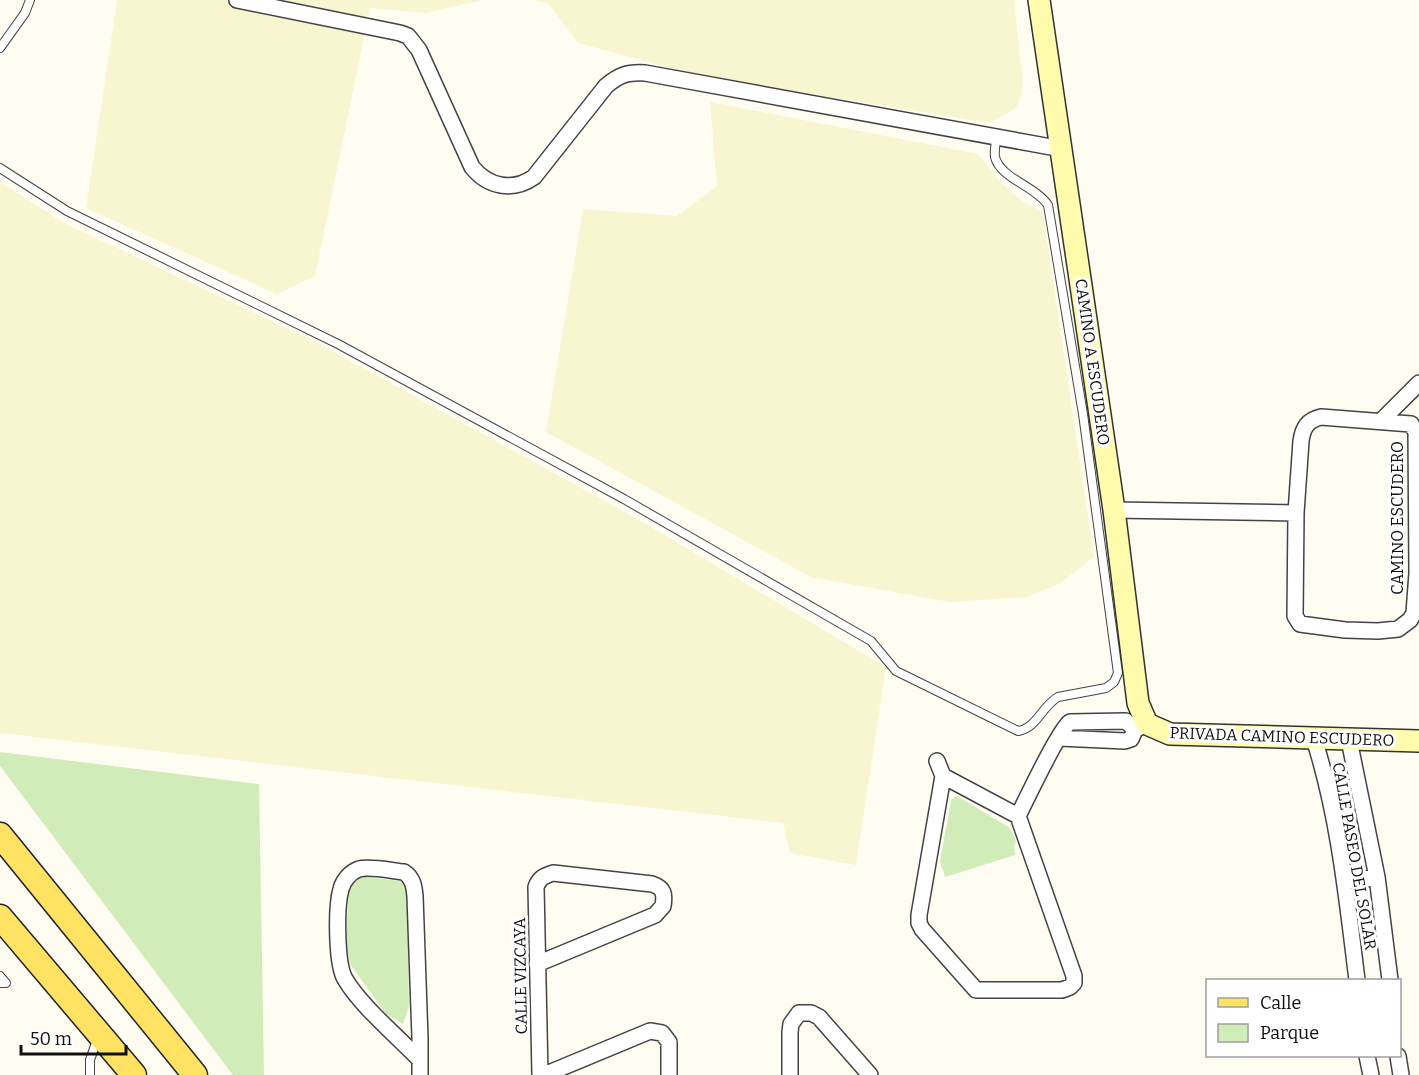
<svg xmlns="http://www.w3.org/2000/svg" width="1419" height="1075" font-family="Bitter,serif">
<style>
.farmland{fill:#f7f6d0}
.green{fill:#d1ecb9}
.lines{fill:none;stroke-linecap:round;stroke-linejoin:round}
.lane-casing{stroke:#434343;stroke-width:10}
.street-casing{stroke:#434343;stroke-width:18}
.secondary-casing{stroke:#323232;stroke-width:24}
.primary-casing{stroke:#212121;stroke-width:27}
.lane{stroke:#fff;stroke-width:8}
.street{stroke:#fff;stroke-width:15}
.secondary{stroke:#fffbad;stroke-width:21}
.primary{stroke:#ffe262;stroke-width:24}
.labels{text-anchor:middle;stroke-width:6;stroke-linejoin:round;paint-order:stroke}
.street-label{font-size:16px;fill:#101010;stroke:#fff}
</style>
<rect width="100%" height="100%" fill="#fffdf2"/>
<!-- farmland -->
<path class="farmland" d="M117,0H483L426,13L370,8L315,276L277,294L86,208Z
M533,0H1014L1023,81L1021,97L1016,108L990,123L701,76L578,43L548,3Z
M710,102L978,154L1001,183L1022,201L1043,213L1094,557L1059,584L1027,597L950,602L811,577L546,432L583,209L677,216L717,186Z
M0,182L64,223L310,339L634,517L886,667L856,865L790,853L783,823L0,733Z"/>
<!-- green -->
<path class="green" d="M0,752L259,784L264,1075H233L0,766Z
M957,796L1010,828L1016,841L1014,846L1015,855L945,877L940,861L951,800Z
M357,876L400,881L407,886L409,1007L403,1024L386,1014L350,964L346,942L349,885Z"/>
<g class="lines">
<!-- lane casing -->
<g class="lane-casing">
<path id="lane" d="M0,48L25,13L30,0
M0,168L67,211L338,344L624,499L871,641L896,671L1018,731C1037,728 1042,706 1058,697L1106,688L1114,682L1118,673L1083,414L1048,205C1035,186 1000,178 995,157C994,151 996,144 996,138
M0,976L6,983H0
M90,1075V1060L97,1040"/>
</g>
<!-- street casing -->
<g class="street-casing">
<path id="street" d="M237,0L400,33L408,36L419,50L472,167C488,187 513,192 534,177L606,86C619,75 627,72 645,73L1062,149
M1321,417L1411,424L1416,432L1417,573L1414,613L1410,620L1398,629L1378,631L1345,630L1300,624L1295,616L1296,513L1301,441C1303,427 1308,420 1321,417Z
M1381,421L1419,383
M1114,510L1296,513
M1059,738L1125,741L1131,739L1135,730L1144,725
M1314,739C1339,817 1347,900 1357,980
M1349,740L1377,877L1390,980
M937,761L943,776L919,915V923L922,929L976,990H1062L1070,987L1074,983V976L1018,816L943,776
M1018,816C1027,798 1059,730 1070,722L1126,721L1135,730
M1345,882L1377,877
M537,964L655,915L663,906C665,894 664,888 652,884L553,873C544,876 539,878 536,887L540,1075
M1367,1056L1371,1075
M1398,1056L1401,1075
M420,1060C398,1037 360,1005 345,979C336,964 336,906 341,889C343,881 350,872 359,869C369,866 393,871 404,872C413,878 414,886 415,896L420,1038V1075
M544,1075L650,1031L662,1033L669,1042V1075
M790,1075V1032L791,1024L799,1013H811L819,1017L870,1075"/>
</g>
<!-- secondary casing -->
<g class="secondary-casing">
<path id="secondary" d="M1039,0L1114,510L1138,703L1147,724L1170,734L1419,741"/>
</g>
<!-- primary casing -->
<g class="primary-casing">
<path id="primary" d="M0,835L195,1075
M0,917L134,1075"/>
</g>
<!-- lane -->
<use href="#lane" class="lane"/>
<!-- street -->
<use href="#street" class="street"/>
<!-- secondary -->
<use href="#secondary" class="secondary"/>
<!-- primary -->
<use href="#primary" class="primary"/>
</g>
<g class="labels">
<!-- street labels -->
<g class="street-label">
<text transform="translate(1093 362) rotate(82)" y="6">CAMINO A ESCUDERO</text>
<text transform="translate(1397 518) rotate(-90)" y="6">CAMINO ESCUDERO</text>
<text transform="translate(1282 736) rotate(2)" y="6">PRIVADA CAMINO ESCUDERO</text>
<text transform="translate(1355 856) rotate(80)" y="6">CALLE PASEO DEL SOLAR</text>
<text transform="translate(520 976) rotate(-91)" y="6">CALLE VIZCAYA</text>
</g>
</g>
<!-- legend -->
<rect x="1206" y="979" width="195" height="78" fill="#ffffff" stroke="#9f9f9f" stroke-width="1.5"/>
<rect x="1218" y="998" width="30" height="9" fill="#ffe262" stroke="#9f9f9f" stroke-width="1.5"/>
<text x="1260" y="1009" font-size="18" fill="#101010">Calle</text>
<rect x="1218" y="1024" width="30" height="18" fill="#d1ecb9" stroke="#9f9f9f" stroke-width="1.5"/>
<text x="1260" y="1039" font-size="18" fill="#101010">Parque</text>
<!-- scale -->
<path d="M21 1045v9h105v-9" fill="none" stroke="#101010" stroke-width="3"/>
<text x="30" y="1045" font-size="18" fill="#101010" stroke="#ffffff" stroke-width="4.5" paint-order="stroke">50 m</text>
</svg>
